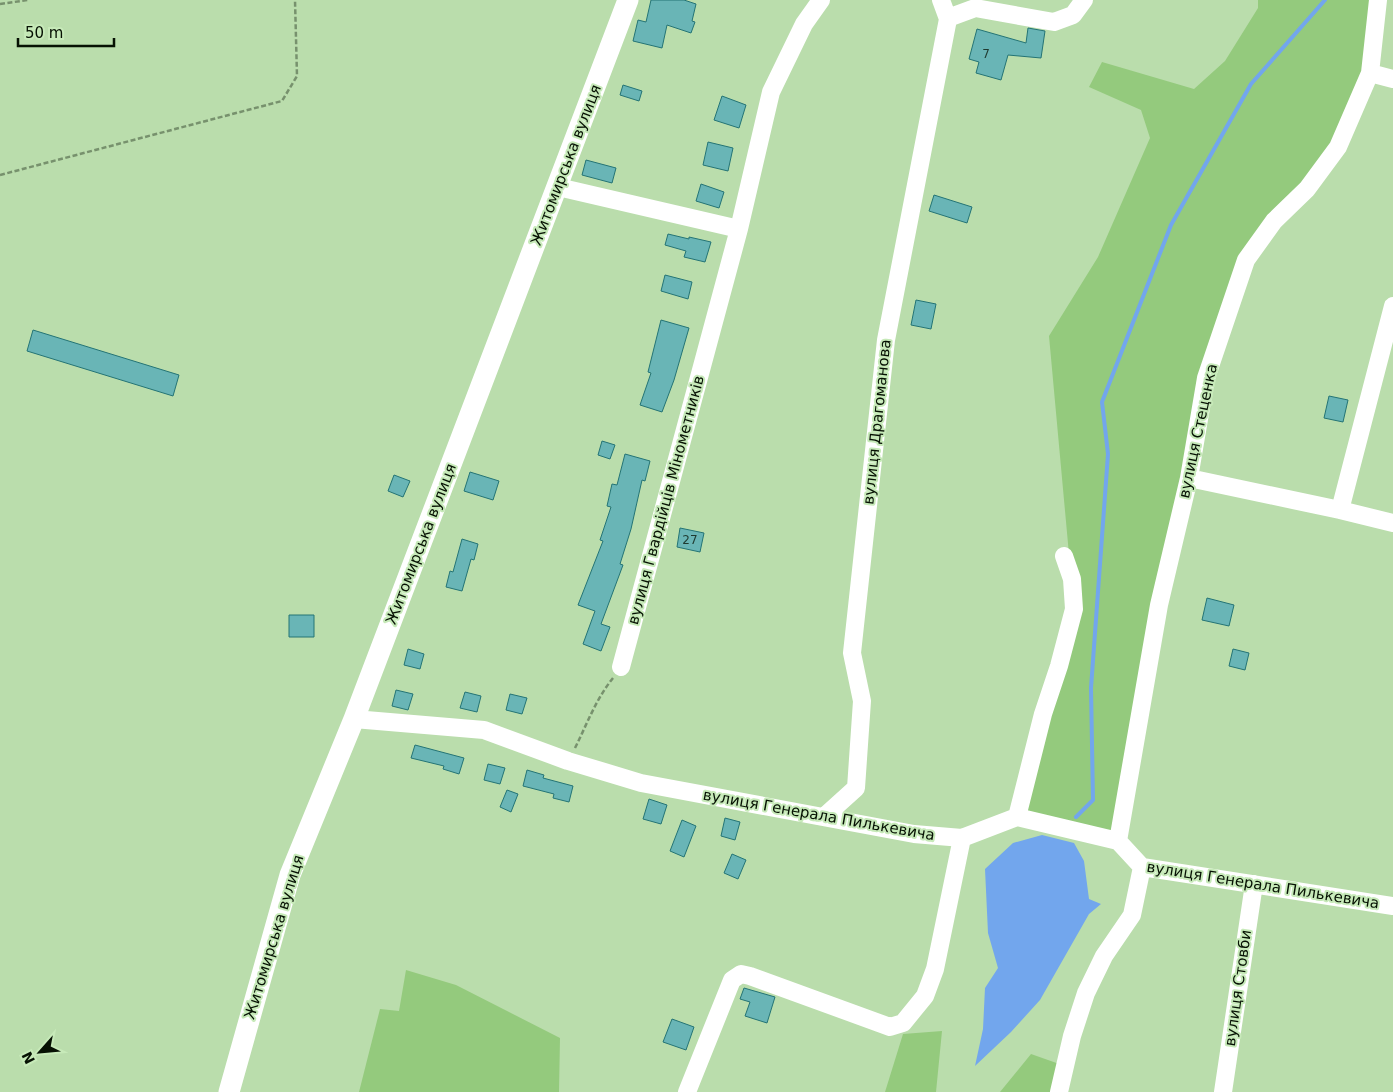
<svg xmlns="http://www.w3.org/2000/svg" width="1393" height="1092" font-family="'DejaVu Sans',sans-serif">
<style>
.green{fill:#94ca7d}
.water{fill:#72a6ed}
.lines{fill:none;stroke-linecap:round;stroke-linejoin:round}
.stream{stroke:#72a6ed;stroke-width:4}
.building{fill:#69b5b6;stroke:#247475}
.path{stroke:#77916d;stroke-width:2.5;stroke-dasharray:5 2.5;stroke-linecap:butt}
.minor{stroke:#fff;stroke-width:18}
.major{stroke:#fff;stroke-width:21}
.labels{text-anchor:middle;stroke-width:4;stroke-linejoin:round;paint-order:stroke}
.number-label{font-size:12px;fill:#1f3a30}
.street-label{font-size:15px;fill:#061103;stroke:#c7eab9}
</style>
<rect width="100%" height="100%" fill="#baddac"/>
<!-- green -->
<path class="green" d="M1258,0H1378L1370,73L1338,147L1246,260L1206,378L1118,841L1017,817L1074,609L1049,336L1098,257L1150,138L1141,110L1089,87L1102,62L1194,89L1225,61L1258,8Z
M406,970L456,985L560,1038L559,1092H359L380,1009L399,1011Z
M942,1031L936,1092H885L903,1034Z
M1031,1054L1065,1066L1059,1092H1000Z"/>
<!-- water -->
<path class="water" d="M1042,835L1074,843L1084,861L1089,899L1101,904L1089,914L1040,1000L1011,1032L975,1066L983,1029L985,988L998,968L988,933L985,869L1013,843Z"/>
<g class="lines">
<!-- stream -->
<path class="stream" d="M1076,817L1093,800L1091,688L1108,454L1102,402L1171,225L1251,84L1325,0"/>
</g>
<!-- building -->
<path class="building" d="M651,0H684L696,4L692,21L695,22L691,33L667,25L662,48L633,41L638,20L646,22Z
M1028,28L1045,31L1041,58L1008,55L1001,80L976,73L979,62L969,59L977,29L1026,43Z
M623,85L642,91L639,101L620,95Z
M722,96L746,105L739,128L714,120Z
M708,142L733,148L728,171L703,165Z
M586,160L616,168L612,183L582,175Z
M701,184L724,192L719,208L696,201Z
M934,195L972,207L967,223L929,211Z
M668,234L689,239V237L711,242L705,262L684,257L686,251L665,245Z
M665,275L692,282L688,299L661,291Z
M916,300L936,304L931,329L911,325Z
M661,320L689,328L674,380L662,412L640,405L651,373L648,372Z
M33,330L179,375L173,396L27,351Z
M1329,396L1348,400L1343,422L1324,418Z
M602,441L615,445L610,459L598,455Z
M625,454L650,461L645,481L642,480L631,529L620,564L623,565L601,624L610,627L601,651L583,644L595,611L578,605L603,541L600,540L611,507L607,506L612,484L617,485Z
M470,472L499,481L493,500L464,491Z
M394,475L410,481L403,497L388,491Z
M680,528L704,533L700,552L677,547Z
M462,539L478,544L474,560L471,559L462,591L446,587L450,571L453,572Z
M1207,598L1234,605L1229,626L1202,620Z
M289,615H314V637H289Z
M408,649L424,654L420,669L404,665Z
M1233,649L1249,653L1245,670L1229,666Z
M396,690L413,694L408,710L392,706Z
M465,692L481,696L477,712L460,708Z
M510,694L527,698L522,714L506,710Z
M415,745L464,758L459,774L443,769L444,766L411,758Z
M488,764L505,768L500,784L484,780Z
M527,770L544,775L543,778L573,786L569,802L553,798L554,794L523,786Z
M507,790L518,794L511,812L500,807Z
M649,799L667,805L661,824L643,819Z
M725,818L740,822L735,840L721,836Z
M682,820L696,826L684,857L670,851Z
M732,854L746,860L738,879L724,873Z
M744,988L775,997L767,1023L745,1016L750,1002L740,999Z
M672,1019L694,1027L686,1050L663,1042Z"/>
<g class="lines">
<!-- path -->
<path class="path" d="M0,4L28,0
M0,175L282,101L297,76L295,0
M575,748C587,724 596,699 613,678"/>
<!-- minor -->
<path class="minor" d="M948,18L975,8L1054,22L1073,15L1084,0
M1370,73L1393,79
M558,187L739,229
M1189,478L1340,510L1393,523
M1340,510L1393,306
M621,667L739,229L771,92L804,24L821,0
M354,719L484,730L568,761L641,783L914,834L962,838L1017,817L1118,841L1142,867L1393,906
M825,816L856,788L862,701L852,653L886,340L948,19L941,0
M1017,817L1043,714L1059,666L1074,609L1072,579L1064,556
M1118,841L1159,605L1189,478L1206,378L1246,260L1274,221L1307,189L1338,147L1370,73L1378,0
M687,1092L732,980L741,974L750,976L890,1027L903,1023L925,996L935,969L962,838
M1059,1092L1072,1036L1086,993L1104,956L1132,915L1142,867
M1223,1092L1254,884"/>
<!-- major -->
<path class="major" d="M229,1092L290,875L354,719L628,0"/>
</g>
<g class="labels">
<!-- number labels -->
<g class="number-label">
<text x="986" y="58">7</text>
<text x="690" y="544">27</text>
</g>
<!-- street labels -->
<g class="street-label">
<text transform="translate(566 165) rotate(-69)" y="5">Житомирська вулиця</text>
<text transform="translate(877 422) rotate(-84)" y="5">вулиця Драгоманова</text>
<text transform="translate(1198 431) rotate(-78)" y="5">вулиця Стеценка</text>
<text transform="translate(666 500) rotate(-75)" y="5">вулиця Гвардійців Мінометників</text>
<text transform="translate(421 544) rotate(-69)" y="5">Житомирська вулиця</text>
<text transform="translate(819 815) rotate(10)" y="5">вулиця Генерала Пилькевича</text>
<text transform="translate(1263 885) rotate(9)" y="5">вулиця Генерала Пилькевича</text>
<text transform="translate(274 937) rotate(-73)" y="5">Житомирська вулиця</text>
<text transform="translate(1238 988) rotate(-82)" y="5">вулиця Стовби</text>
</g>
</g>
<!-- north arrow -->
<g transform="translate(40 1052) rotate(243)" stroke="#c7eab9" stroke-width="4" paint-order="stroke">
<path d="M0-4L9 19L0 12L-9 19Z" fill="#061103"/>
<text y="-8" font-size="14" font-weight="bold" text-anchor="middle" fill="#061103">N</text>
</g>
<!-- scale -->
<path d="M18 38v8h96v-8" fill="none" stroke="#061103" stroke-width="2.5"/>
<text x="25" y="38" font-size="15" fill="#061103" stroke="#c7eab9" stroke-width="4" paint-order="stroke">50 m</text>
</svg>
